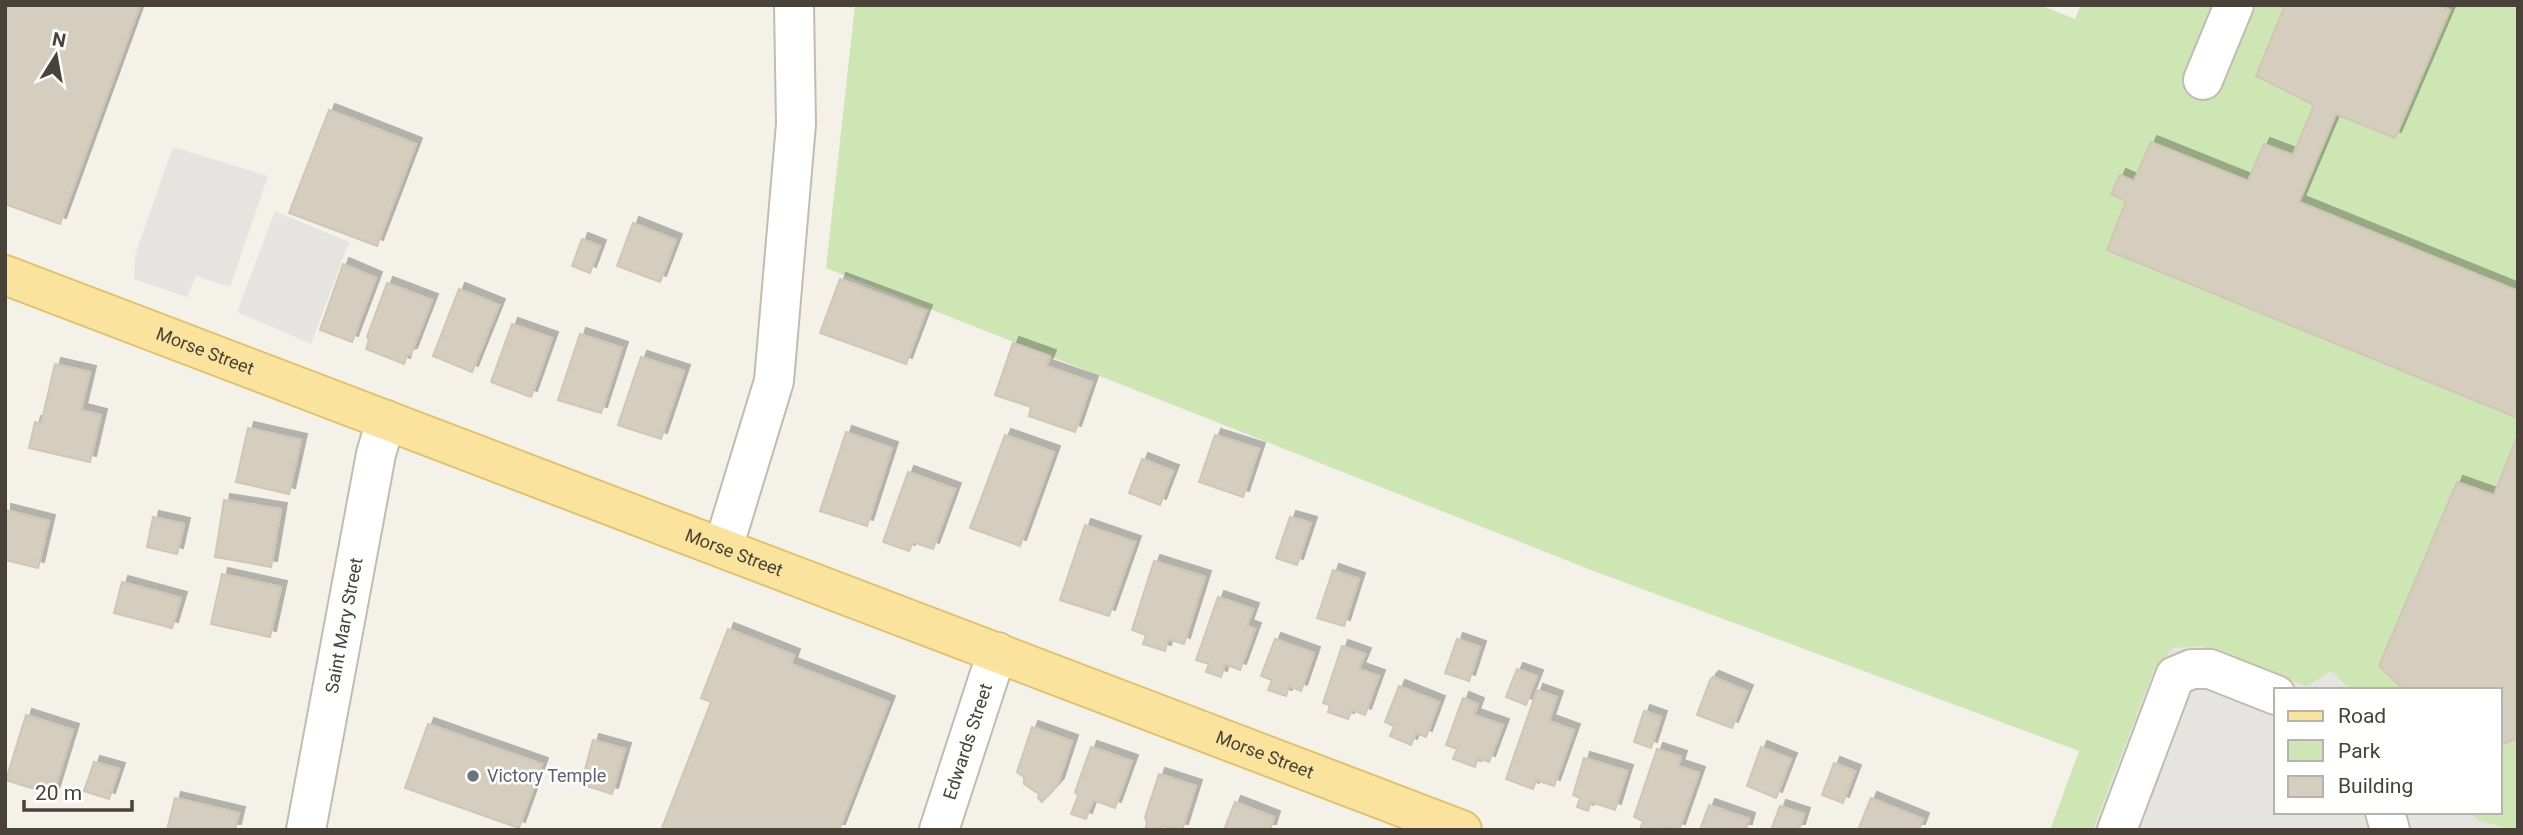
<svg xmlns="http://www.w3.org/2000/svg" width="2523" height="835" font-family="Roboto,sans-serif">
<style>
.green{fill:#cde6b4}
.parking{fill:#e6e4e1}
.building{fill:#d5cebf;stroke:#d0c6b3;stroke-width:2;filter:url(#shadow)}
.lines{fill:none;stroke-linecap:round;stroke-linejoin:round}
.minor-casing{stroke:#c2bcaf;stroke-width:42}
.major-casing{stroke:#dfc26c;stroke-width:42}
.minor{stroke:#fff;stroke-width:38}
.major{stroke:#fae49d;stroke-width:38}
.worship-dot{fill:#6b7280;stroke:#fff;stroke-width:2.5}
.labels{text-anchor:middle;stroke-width:5;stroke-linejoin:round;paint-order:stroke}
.street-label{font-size:18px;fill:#484238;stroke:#fff}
.worship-label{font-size:18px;fill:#5b616d;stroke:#fff;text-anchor:start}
</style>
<defs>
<filter id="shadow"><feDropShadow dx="6" dy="-6" stdDeviation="0" flood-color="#0004"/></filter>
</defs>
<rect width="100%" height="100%" fill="#f4f1e9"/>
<!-- green -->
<path class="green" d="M855,5H2040L2075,19L2081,5H2285L2256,76L2314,105L2293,155L2264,144L2248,181L2151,142L2134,181L2120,176L2112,194L2518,418V434L2494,495L2457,482L2379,665L2404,690H2350L2331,671L2307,687L2199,646L2154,670L2093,830H2050L2079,751L1591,570L826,268Z
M2438,5H2518V291L2299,202L2336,114L2395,138L2449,10Z
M2518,738V830H2513L2478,821L2470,812H2500V745Z"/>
<!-- parking -->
<path class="parking" d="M173,147L268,176L230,287L196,276L187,297L134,279L135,255Z
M275,211L349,242L311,344L237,312Z
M2199,646L2307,687L2331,671L2350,690H2276V812H2470L2479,821L2513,830H2093L2154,670L2173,648Z"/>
<!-- building -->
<path class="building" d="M5,5H140L60,224L5,204Z
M2285,5H2438L2450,10L2395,138L2336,114L2299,202L2518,291V418L2107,250L2126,201L2111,194L2120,175L2134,181L2151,142L2248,181L2264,144L2293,155L2314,105L2256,76Z
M329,110L416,144L377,246L289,213Z
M633,223L676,240L660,282L617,266Z
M582,239L600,246L590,273L572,266Z
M343,264L376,278L352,342L320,330Z
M840,279L926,311L906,364L820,333Z
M387,283L432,300L411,354L407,355L404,364L366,349L369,340L367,337Z
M459,289L499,305L472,372L433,356Z
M512,324L552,338L531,397L491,382Z
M580,334L622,348L601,413L558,400Z
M1013,343L1050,356L1046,366L1092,382L1075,432L1029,416L1031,407L995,395Z
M641,357L684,371L661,439L618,425Z
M55,364L90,372L81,410L101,415L90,462L29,448L35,422L41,424Z
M248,428L301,440L289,494L236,482Z
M846,432L892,448L867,526L820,511Z
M2518,434V738L2500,745V690H2404L2379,666L2457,482L2494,495Z
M1005,435L1054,452L1020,546L970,528Z
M1215,435L1259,449L1243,497L1199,482Z
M1142,459L1173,471L1160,505L1129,493Z
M908,472L955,489L933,549L913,542L909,551L883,542Z
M224,500L281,509L271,567L215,557Z
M5,510L49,521L38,568L5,560Z
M153,517L184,524L177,554L147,547Z
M1290,517L1311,523L1297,565L1276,558Z
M1085,525L1135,542L1109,616L1060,600Z
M1154,561L1205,577L1184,644L1168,639L1165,651L1143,644L1146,635L1132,630Z
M1333,570L1359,579L1344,626L1317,618Z
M222,574L281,587L270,637L211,624Z
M122,582L181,598L172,628L114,613Z
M1218,597L1253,609L1247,626L1255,629L1240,670L1225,664L1221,677L1206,672L1209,664L1196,660Z
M728,629L794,655L791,664L889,702L839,830H667L662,828L711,702L701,698Z
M1275,639L1314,653L1301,691L1289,686L1286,696L1268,690L1272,680L1261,676Z
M1457,639L1480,647L1469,681L1445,673Z
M1342,646L1365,654L1359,669L1379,676L1365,715L1352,710L1348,719L1328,712L1330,705L1323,703Z
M1517,669L1537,676L1526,705L1506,697Z
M1713,677L1747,691L1732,728L1697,715L1710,680Z
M1399,686L1439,702L1426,737L1416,733L1411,745L1390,736L1394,726L1385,722Z
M1537,690L1557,697L1549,721L1574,730L1554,786L1536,780L1533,789L1506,779Z
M1463,698L1478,704L1474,715L1503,725L1489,762L1478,758L1475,767L1453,759L1457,749L1446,745Z
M1644,711L1661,717L1651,748L1634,742Z
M26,715L73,730L53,795L6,780Z
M428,724L542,764L519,828L405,788Z
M1032,727L1072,741L1058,784L1042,802L1038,798L1039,794L1024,784V777L1017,772Z
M593,740L625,749L612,794L581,784Z
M1091,747L1132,761L1115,808L1093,800L1086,819L1071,814L1078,796L1075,792Z
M1761,747L1791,759L1776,798L1747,786Z
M1657,749L1681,757L1678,766L1699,773L1679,830L1663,827L1662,830H1640L1643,821L1634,817Z
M1584,758L1627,771L1615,810L1591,802L1588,811L1577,807L1580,798L1573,795Z
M94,762L119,769L109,799L84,791Z
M1834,763L1855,771L1843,803L1822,795Z
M1159,774L1196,786L1182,830L1163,826L1161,830H1145L1147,823L1145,817Z
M175,798L239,813L235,830H167Z
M1871,798L1923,819L1919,830H1858Z
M1235,802L1274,817L1270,830H1224Z
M1709,805L1749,819L1746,830H1700Z
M1780,806L1804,814L1799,830H1771Z"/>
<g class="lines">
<!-- minor casing -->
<g class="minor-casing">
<g id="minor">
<path d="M2203,80L2234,5"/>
<path d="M723,548L774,381L796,124L794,5"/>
<path d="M2385,812L2390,830"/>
<path id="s1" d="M306,830L376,454L386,420"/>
<path id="s2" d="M939,830L997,652"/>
<path d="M2117,830L2175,676L2192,669H2210L2276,695"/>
</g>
</g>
<!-- major casing -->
<g class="major-casing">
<g id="major">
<path id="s3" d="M5,275L1462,830"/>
</g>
</g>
<!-- minor -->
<use href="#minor" class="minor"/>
<!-- major -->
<use href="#major" class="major"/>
</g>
<!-- markers -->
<circle class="worship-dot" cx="473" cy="776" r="7"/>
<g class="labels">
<!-- street labels -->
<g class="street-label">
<text dy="6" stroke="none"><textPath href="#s3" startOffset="214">Morse Street</textPath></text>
<text dy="6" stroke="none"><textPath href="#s3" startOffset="780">Morse Street</textPath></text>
<text dy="6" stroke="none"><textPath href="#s1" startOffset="208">Saint Mary Street</textPath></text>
<text dy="6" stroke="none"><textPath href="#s2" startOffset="93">Edwards Street</textPath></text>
<text dy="6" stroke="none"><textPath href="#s3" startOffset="1348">Morse Street</textPath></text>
</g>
<!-- worship labels -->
<g class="worship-label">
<text x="487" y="782">Victory Temple</text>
</g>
</g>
<!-- border -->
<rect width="2523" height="835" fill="none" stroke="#484238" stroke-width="14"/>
<!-- legend -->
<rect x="2274" y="688" width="228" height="126" fill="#ffffff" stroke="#b6b3af" stroke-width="2"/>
<rect x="2288" y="711" width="35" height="10" fill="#fae49d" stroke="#b6b3af" stroke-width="2"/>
<text x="2338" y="723" font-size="21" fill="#484238">Road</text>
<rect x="2288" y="740" width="35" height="21" fill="#cde6b4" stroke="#b6b3af" stroke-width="2"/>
<text x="2338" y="758" font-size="21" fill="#484238">Park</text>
<rect x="2288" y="776" width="35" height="21" fill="#d5cebf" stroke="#b6b3af" stroke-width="2"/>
<text x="2338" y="793" font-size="21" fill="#484238">Building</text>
<!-- north arrow -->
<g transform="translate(56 56) rotate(11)" stroke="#ffffff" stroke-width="5" paint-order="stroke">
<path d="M0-5L12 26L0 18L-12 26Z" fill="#484238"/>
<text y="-10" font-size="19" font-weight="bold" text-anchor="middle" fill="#484238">N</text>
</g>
<!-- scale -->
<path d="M24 800v10h108v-10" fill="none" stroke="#484238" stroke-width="3.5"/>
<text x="35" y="800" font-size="21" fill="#484238" stroke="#ffffff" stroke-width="5" paint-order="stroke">20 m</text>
</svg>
